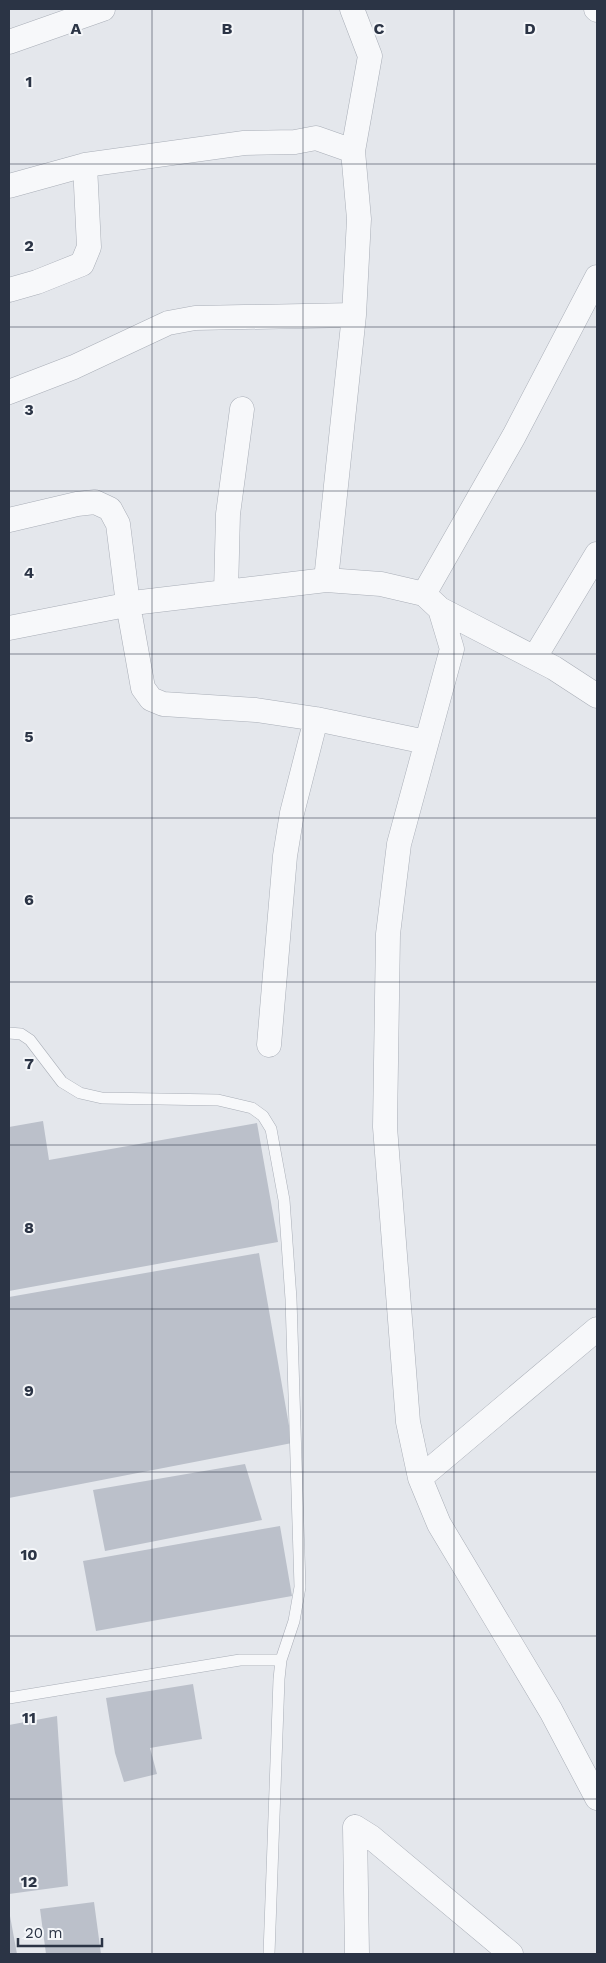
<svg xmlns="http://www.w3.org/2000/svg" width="606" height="1963" font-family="'Work Sans',sans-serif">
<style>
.building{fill:#bbc0ca}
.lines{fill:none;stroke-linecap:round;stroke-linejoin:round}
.lane-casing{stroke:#a9aeb7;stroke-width:12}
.street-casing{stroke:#a9aeb7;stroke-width:25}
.lane{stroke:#f7f8fa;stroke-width:11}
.street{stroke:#f7f8fa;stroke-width:24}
.grid{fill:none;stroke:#2b3445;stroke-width:1;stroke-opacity:0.55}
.grid-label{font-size:16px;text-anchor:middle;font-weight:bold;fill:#2b3445;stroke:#f4f6f9;stroke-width:4;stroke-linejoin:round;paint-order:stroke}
</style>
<rect width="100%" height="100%" fill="#e4e7ec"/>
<!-- building -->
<path class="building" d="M43,1121L49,1160L257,1123L278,1242L9,1291V1127Z
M259,1253L292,1443L9,1498V1297Z
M245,1464L262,1520L105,1551L93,1490Z
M280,1526L292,1596L96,1631L83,1561Z
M193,1684L202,1739L150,1748L157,1774L124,1782L115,1753L106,1698Z
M57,1716L68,1886L9,1894V1725Z
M94,1902L101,1954H46L40,1909Z
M9,1916H10L17,1954H9Z"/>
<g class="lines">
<!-- lane casing -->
<g class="lane-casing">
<path id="lane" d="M9,1033L21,1034L30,1040L62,1082L80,1093L102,1098L218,1100L252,1108L263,1116L271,1129L284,1200L291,1299L300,1587L294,1621L281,1660L279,1679L269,1954
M9,1698L240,1660H281"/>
</g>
<!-- street casing -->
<g class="street-casing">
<path id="street" d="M352,9L370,56L353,151
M596,9L597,10
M9,42L103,9
M9,186L85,165L244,143L295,142L316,138L353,151L359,219L354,315L326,580
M9,290L37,282L82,264L89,247L85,165
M9,392L74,367L168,323L195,318L354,315
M9,520L77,504L95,502L110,509L118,524L128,604L143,688L151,699L163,704L256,710L316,719L426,742
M226,592L228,514L242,409
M424,594L514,436L597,277
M440,609L554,668L597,696
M9,628L141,602L326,580L381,584L424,594L440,609L452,649L399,844L388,934L385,1127L408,1422L420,1478L439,1524L551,1711L597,1798
M535,657L597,554
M269,1045L285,856L292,813L316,719
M420,1478L597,1329
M355,1827L371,1837L511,1954
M355,1827L357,1954"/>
</g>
<!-- lane -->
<use href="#lane" class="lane"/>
<!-- street -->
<use href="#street" class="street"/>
</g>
<!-- grid -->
<path class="grid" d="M152,9V1954M303,9V1954M454,9V1954M9,164H597M9,327H597M9,491H597M9,654H597M9,818H597M9,982H597M9,1145H597M9,1309H597M9,1472H597M9,1636H597M9,1799H597"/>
<g class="grid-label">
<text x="76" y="34">A</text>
<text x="227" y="34">B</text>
<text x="379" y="34">C</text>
<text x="530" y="34">D</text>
<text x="29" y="87">1</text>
<text x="29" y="251">2</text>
<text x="29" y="415">3</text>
<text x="29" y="578">4</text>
<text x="29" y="742">5</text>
<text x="29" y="905">6</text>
<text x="29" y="1069">7</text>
<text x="29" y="1233">8</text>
<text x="29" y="1396">9</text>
<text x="29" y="1560">10</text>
<text x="29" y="1723">11</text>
<text x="29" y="1887">12</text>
</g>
<!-- border -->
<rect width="606" height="1963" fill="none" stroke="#2b3445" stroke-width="20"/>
<!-- scale -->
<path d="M18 1938v8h84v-8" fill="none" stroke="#2b3445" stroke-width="2.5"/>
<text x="25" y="1938" font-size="15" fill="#2b3445" stroke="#f4f6f9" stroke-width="4" paint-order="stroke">20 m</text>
</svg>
